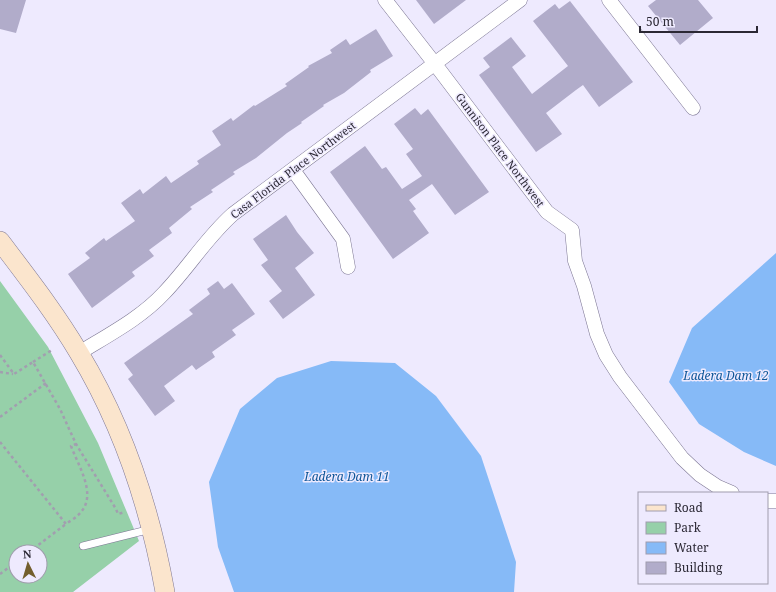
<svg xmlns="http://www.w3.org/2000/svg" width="776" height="592" font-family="'Noto Serif',serif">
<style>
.green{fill:#96d0a9;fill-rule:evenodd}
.water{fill:#86baf7}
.building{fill:#b1acca}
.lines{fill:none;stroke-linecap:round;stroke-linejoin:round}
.lane-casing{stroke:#7c7693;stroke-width:8}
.street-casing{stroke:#7c7693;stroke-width:15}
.secondary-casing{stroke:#7c7693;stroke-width:20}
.path{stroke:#a29eaf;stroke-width:2.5;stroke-dasharray:3 3;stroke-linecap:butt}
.lane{stroke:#fff;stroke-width:7}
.street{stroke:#fff;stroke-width:14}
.secondary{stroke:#fbe5cd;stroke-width:19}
.labels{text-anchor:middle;stroke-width:3;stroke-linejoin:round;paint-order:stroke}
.street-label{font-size:11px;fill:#2b2834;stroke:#eeeafe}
.water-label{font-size:12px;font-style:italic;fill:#0f5699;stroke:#eeeafe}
</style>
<rect width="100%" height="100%" fill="#eeeafe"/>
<!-- green -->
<path class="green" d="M0,281L48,347L98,443L139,541L73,592H0ZM16,552H40V576H16Z"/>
<!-- water -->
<path class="water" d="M776,253V466L744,452L699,424L669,382L692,328Z
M331,361L395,363L436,396L481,456L516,562L514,592H234L218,547L209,482L240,409L277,378Z"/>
<!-- building -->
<path class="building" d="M0,0H26L16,33L0,29Z
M416,0H466L434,24Z
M656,0H698L713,18L680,45L648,6Z
M570,1L633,82L599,107L583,85L576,90L546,113L562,134L536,152L479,75L490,67L483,58L511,37L526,56L512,67L532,94L568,66L533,21L555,4L559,9Z
M376,29L393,56L370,70L371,72L344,93L323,105L324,106L301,122L302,123L287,133L256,158L233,172L235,174L211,190L213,192L190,207L192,209L169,228L172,233L149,250L154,256L132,272L135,276L92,308L68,274L90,258L85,253L104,238L106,241L135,221L121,203L140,189L143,194L166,176L171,183L199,164L197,161L221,145L212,131L231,118L233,121L254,105L255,106L287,86L285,84L309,67L308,66L332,53L330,50L346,39L350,45Z
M415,108L421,115L428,109L489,192L455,215L432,184L409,200L416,209L413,211L429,233L393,259L330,172L365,146L382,169L386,167L402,189L422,176L406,154L413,149L394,124Z
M286,215L297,232L314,253L295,268L315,295L283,319L269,301L282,291L261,265L268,260L253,239Z
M218,281L224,289L232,283L255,314L232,330L236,335L212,352L215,357L196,370L192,365L164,386L175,401L155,416L128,379L133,375L124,363L193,314L189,310L210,294L207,289Z"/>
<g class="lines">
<!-- lane casing -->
<g class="lane-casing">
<path id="lane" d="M83,546L151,529"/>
</g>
<!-- street casing -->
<g class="street-casing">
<path id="street" d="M385,0L435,64L547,212L572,230L575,261L584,286L597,334L606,355L620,377L682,458L700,475L718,487L732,493
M609,0L693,108
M293,170L343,239L348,267
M79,353C108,335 141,318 164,293C189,267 206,238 233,214L520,0
M767,501H776"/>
</g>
<!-- secondary casing -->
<g class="secondary-casing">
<path id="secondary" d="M0,241C28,278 56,314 79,353C123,426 150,508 165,592"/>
</g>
<!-- path -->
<path class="path" d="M0,355L14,374L33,362L60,409L76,444L116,509L118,514L125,512
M33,362L52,350
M0,372L13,374
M0,417L46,383
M0,442L66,524C70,521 77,517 81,512C97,494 78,465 71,446L76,444
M29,552L66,524
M0,574L16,562"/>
<!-- lane -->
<use href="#lane" class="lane"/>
<!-- street -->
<use href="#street" class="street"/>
<!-- secondary -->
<use href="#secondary" class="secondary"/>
</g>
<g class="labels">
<!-- street labels -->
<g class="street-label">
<text transform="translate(500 150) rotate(53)" y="4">Gunnison Place Northwest</text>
<text transform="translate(293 170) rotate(-37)" y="4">Casa Florida Place Northwest</text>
</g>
<!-- water labels -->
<g class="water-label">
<text x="726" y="380">Ladera Dam 12</text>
<text x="347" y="481">Ladera Dam 11</text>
</g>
</g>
<!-- legend -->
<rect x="638" y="492" width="130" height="92" fill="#eeeafe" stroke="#a09cad"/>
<rect x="646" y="505" width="20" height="6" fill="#fbe5cd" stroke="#a09cad"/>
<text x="674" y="512" font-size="12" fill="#2b2834">Road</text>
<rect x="646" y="522" width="20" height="12" fill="#96d0a9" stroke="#a09cad"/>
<text x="674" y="532" font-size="12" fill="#2b2834">Park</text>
<rect x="646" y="542" width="20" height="12" fill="#86baf7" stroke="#a09cad"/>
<text x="674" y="552" font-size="12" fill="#2b2834">Water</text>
<rect x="646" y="562" width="20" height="12" fill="#b1acca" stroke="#a09cad"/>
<text x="674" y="572" font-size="12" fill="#2b2834">Building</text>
<!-- north arrow -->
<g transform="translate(28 564) rotate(355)"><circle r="19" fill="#eeeafe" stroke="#a09cad"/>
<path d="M0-3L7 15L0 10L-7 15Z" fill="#735e2d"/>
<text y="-6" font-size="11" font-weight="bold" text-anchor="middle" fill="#2b2834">N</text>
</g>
<!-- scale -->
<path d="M640 26v6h117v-6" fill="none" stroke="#2b2834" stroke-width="2"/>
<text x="646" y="26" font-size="12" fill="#2b2834" stroke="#eeeafe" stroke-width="3" paint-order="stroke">50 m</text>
</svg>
